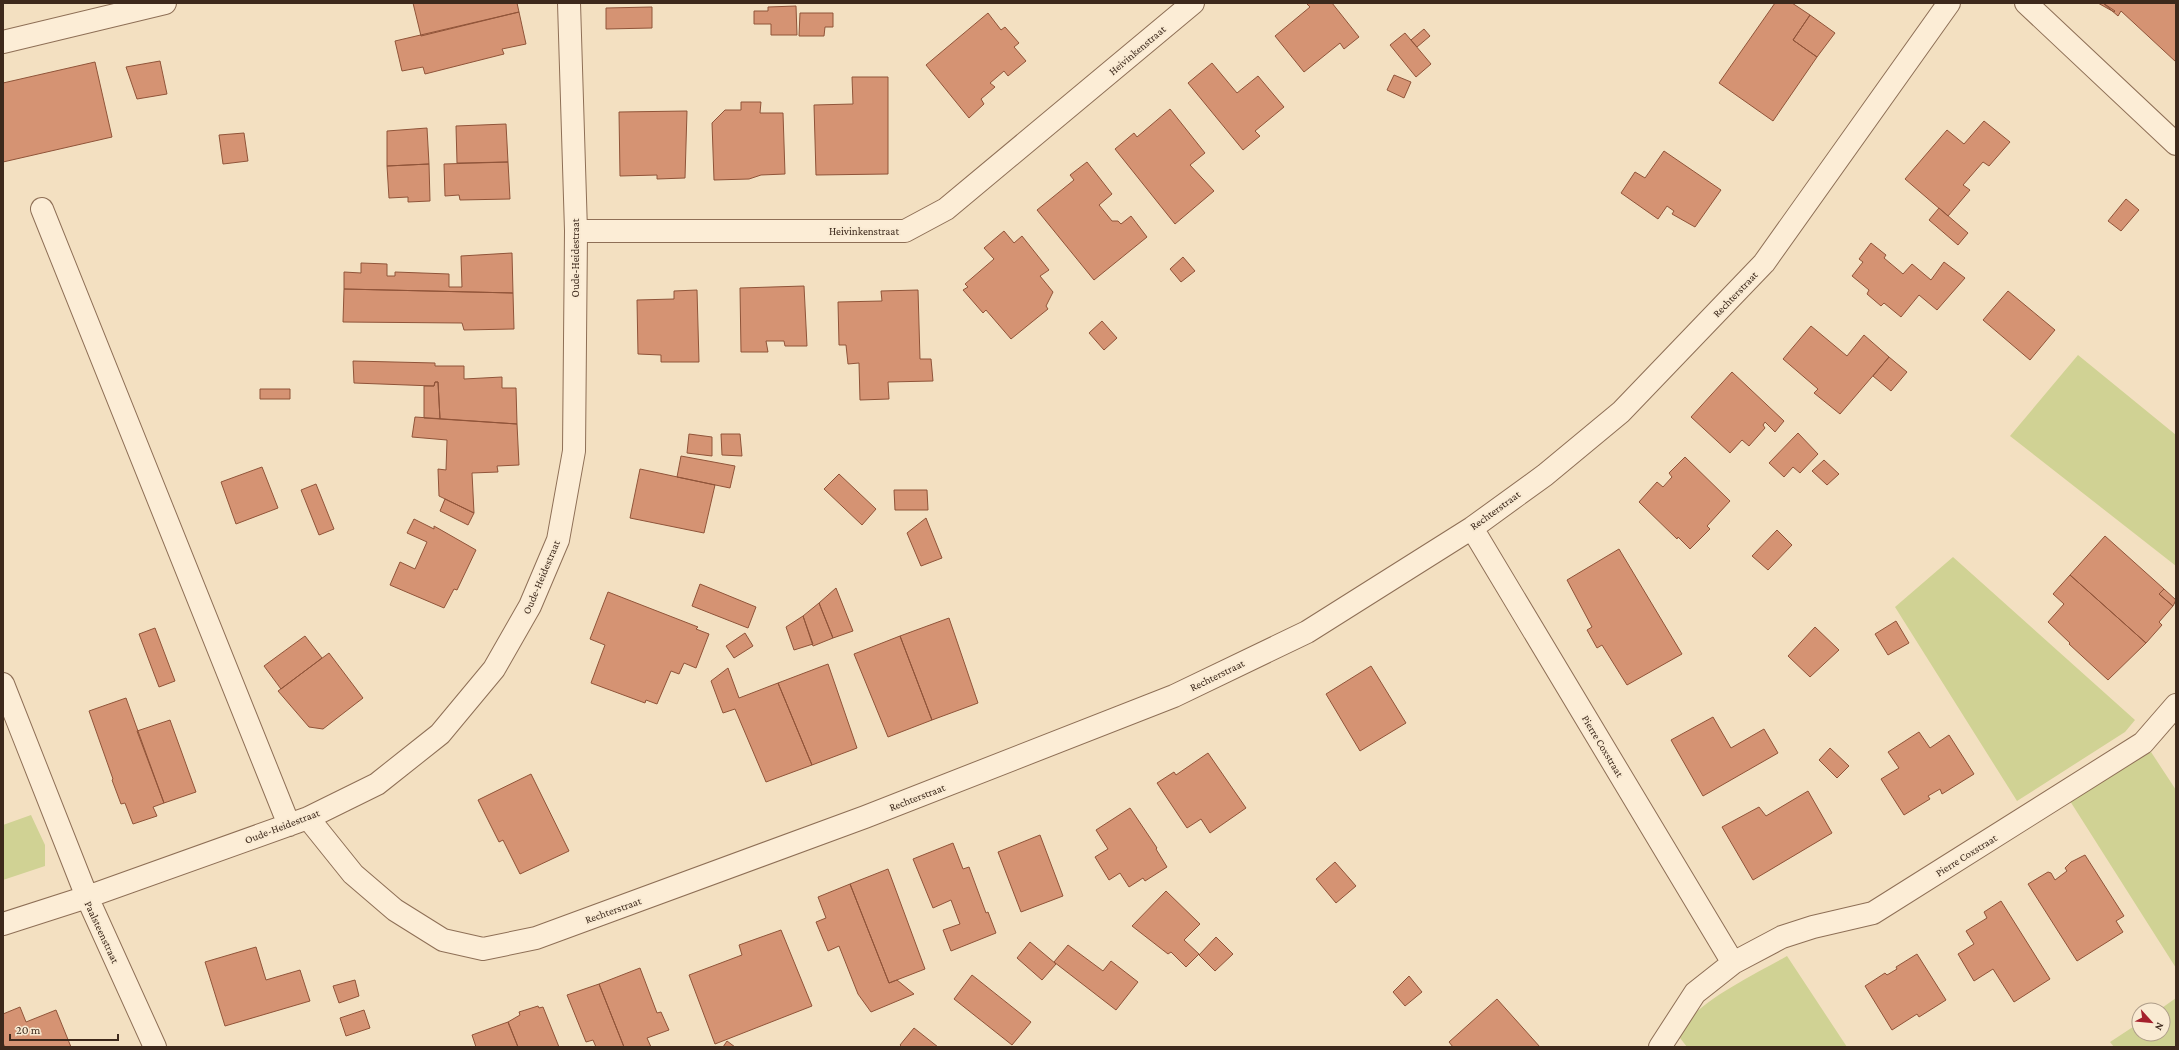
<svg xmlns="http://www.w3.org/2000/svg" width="2179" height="1050" font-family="'Crimson Pro',serif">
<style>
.green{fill:#d0d294}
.building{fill:#d59373;stroke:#905439}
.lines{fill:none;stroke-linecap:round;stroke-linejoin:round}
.minor-casing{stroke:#8e6f56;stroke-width:24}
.minor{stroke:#fcedd6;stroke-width:22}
.labels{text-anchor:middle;stroke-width:3.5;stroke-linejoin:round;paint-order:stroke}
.street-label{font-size:11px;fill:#3d291c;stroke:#f9ead2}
</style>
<rect width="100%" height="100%" fill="#f3e0c1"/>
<!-- green -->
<path class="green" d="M2078,355L2176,435V566L2010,436Z
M1953,557L2135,720L2125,732L2017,801L1895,607Z
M2151,752L2176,790V968L2070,801Z
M31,815L45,845V866L3,880V825Z
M1787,956L1847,1047H1687L1680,1038C1682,1033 1684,1028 1686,1024C1702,999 1761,971 1787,956Z
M2176,998V1047H2114L2110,1042L2139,1023V1034H2163V1010H2159Z"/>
<!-- building -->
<path class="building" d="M413,3H517L519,12L421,36Z
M1306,3H1332L1359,37L1344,49L1340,43L1304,72L1275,36L1310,7Z
M1775,3H1792L1810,15L1793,40L1817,57L1773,121L1719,83Z
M2098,3H2103L2115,11L2114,12Z
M2103,3H2176V62L2121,11L2118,16Z
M796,6L797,35H771V24H754V11H768V7Z
M652,7V28L606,29V8Z
M519,12L526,44L502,49L504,54L425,74L423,67L402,71L395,41Z
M800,13H833V27H825L824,36H799Z
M988,13L1001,30L1005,27L1019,43L1014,47L1026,61L1008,76L1004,71L990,83L995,87L981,99L984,104L969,118L926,65Z
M1810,15L1835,33L1817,57L1793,40Z
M1424,29L1430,36L1417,47L1411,40Z
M1405,33L1431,64L1416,77L1390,45Z
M160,61L167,94L137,99L126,67Z
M95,62L112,137L3,162V83Z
M1212,63L1237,93L1258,76L1284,107L1255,131L1260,136L1243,150L1188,83Z
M1394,75L1411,82L1404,98L1387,90Z
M852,77H888V174L816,175L814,105L853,104Z
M741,102H761L760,113H783L785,174L761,175L749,179L714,180L712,123L725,110H741Z
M1170,109L1205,153L1190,165L1214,191L1175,224L1115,149L1134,133L1137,137Z
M687,111L685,178L657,179V175L620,176L619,112Z
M1984,121L2010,142L1989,166L1983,162L1963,185L1970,190L1948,216L1905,179L1947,130L1964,144Z
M506,124L508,162L457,163L456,126Z
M427,128L429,164L387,166V131Z
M244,133L248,161L223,164L219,135Z
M1664,151L1721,190L1695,227L1672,214L1674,211L1667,206L1658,219L1621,193L1635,172L1645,178Z
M508,162L510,199L460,200L459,195L445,196L444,164Z
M1087,162L1112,194L1099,205L1112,221H1118L1121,224L1131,216L1147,237L1094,280L1037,210L1074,180L1070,175Z
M429,164L430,201L408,202V197L389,198L387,166Z
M2126,199L2139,210L2121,231L2108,221Z
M1939,208L1968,233L1958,245L1929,220Z
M1004,231L1014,243L1022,236L1049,270L1040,276L1053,292L1046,306L1048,309L1011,339L986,310L983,313L963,290L968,287L965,284L994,259L984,248Z
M1871,243L1886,255L1884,258L1903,274L1912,264L1931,280L1944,262L1965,278L1937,310L1919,295L1901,317L1884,303L1881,306L1867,294L1869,290L1852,276L1863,262L1859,259Z
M512,253L513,293L344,289V272L361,273V263L387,264V276H395V272L449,274V287H462L461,256Z
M1183,257L1195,271L1181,282L1170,269Z
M804,286L807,346H785L784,341H766L768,352H741L740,288Z
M344,289L513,293L514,329L464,330L462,323L343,322Z
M697,290L699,362H661V355L638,354L637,300L674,299V291Z
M918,290L920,359H931L933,381L888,382L889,399L860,400L859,363L848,364L846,345H839L838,302L882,301L881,291Z
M2008,291L2055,330L2030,360L1983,320Z
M1102,321L1117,338L1104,350L1089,333Z
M1811,326L1847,356L1864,335L1889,357L1840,414L1814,393L1818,389L1783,359Z
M1889,357L1907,372L1891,391L1873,376Z
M353,361L435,363V366H464V379L502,377V388H516L517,424L440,419L438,382H435L434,386L354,383Z
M1732,372L1784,421L1775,432L1765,422L1763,425L1765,428L1749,446L1742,440L1730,453L1691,417Z
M435,382H438L440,419L424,418V386H434Z
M260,389H290V399H260Z
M415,417L517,424L519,465L497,466L498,472L472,473L474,513L439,496L438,469L446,470L447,440L412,437Z
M1798,433L1818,454L1800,473L1793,467L1784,477L1769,463Z
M689,434L712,437V456L687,453Z
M721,434H740L742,456L722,455Z
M681,456L735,466L730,488L677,477Z
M1685,457L1730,501L1707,526L1710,529L1690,549L1678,537L1677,539L1639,502L1657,482L1663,487L1672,477L1669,473Z
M1824,460L1839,474L1827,485L1812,471Z
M262,467L278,508L236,524L221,482Z
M640,469L715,485L704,533L630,518Z
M839,474L876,509L862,525L824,489Z
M316,484L334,529L319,535L301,490Z
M894,490H927L928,510H895Z
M445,499L474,513L468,525L440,511Z
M926,518L942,558L921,566L907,533Z
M414,519L434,529V526L476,550L457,590L454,589L444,608L390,585L400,562L415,569L427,542L407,533Z
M1777,530L1792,545L1768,570L1752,556Z
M2105,536L2164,589L2159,594L2173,606L2159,622L2162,625L2146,643L2070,575Z
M1619,549L1682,654L1627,685L1602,645L1597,648L1587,630L1592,627L1567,580Z
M2070,575L2146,643L2108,680L2069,644L2070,643L2048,622L2064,604L2053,594Z
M700,584L756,607L748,628L692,606Z
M836,588L853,631L833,638L819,603Z
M2164,589L2176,600L2173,606L2159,594Z
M608,592L698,627L696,629L709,634L696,668L684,663L679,674L671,671L657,704L646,700L645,703L591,683L605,645L590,639Z
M819,603L833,638L813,646L803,616Z
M803,616L813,644L794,650L786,627Z
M949,618L978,703L932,720L900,636Z
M1896,621L1909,643L1888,655L1875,634Z
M1815,627L1839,650L1810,677L1788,656Z
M155,628L175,681L159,687L139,634Z
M745,633L753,646L734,658L726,646Z
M305,636L322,658L281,689L264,666Z
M900,636L932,720L888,737L854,654Z
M329,653L363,698L323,729L309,727L278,691Z
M828,664L857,748L812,765L778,683Z
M1371,666L1406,723L1360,751L1326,694Z
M728,668L739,698L778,683L812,765L766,782L735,709L723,713L711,681Z
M126,698L164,803L153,807L157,816L133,824L125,803L121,804L112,780L113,779L89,711Z
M1713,717L1731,748L1764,729L1778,753L1703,796L1671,740Z
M170,720L196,792L164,803L137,731Z
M1919,732L1930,748L1949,735L1974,774L1942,794L1940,789L1928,796L1930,799L1904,815L1881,779L1899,768L1888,752Z
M1830,748L1849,766L1837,778L1819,760Z
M1208,753L1246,808L1210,833L1201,819L1187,828L1157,783L1174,772L1176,775Z
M531,774L569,851L520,874L503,840L499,842L478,800Z
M1808,791L1832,833L1753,880L1722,827L1759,807L1766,816Z
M1130,808L1157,848L1156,849L1167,867L1145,881L1143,878L1129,887L1120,873L1109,880L1095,857L1108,849L1096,830Z
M1040,835L1063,896L1021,912L998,852Z
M953,843L963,869L969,867L986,913L988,912L996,933L951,951L943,930L960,924L951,900L933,908L913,859Z
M2085,855L2124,916L2116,921L2123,932L2077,961L2028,884L2048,872L2051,873L2055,880L2067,871L2065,868L2071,862Z
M1335,862L1356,886L1336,903L1316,879Z
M888,869L925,969L889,983L850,884Z
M850,884L889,983L897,980L914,994L871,1012L858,994L839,946L828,951L816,922L826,918L818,897Z
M1166,891L1200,924L1184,940L1199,954L1186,967L1171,952L1168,954L1132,926Z
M2001,901L2050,979L2014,1002L1993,969L1974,981L1958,954L1974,944L1966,931L1987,918L1984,912Z
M781,930L812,1006L715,1044L689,975L742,955L739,945Z
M1216,937L1233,954L1215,971L1199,955Z
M1030,942L1056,964L1042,980L1017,958Z
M1068,945L1103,971L1111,961L1138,982L1116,1010L1054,962Z
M256,947L266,980L300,970L310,1001L225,1026L205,962Z
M1917,954L1946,1000L1919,1017L1917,1014L1892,1030L1865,986L1885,973L1887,975L1897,969L1896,967Z
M640,968L657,1013L661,1012L669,1030L647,1038L651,1047H624L599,984Z
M972,975L1031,1022L1012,1045L954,999Z
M1409,976L1422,992L1405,1006L1393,992Z
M355,980L359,996L339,1003L333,986Z
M599,984L624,1047H596L593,1040L586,1042L567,995Z
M1497,999L1540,1047H1453L1449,1042Z
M538,1006L539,1008L543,1007L559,1047H518L508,1022L520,1015L519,1012Z
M20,1007L26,1022L56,1010L71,1047H5L3,1043V1014Z
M364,1010L370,1028L346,1036L340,1018Z
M508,1022L518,1047H476L472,1035Z
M914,1028L938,1047H902L900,1045Z
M727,1041L735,1047H723Z"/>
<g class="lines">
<!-- minor casing -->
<g class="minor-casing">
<path id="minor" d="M2026,3L2176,144
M3,42L165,3
M42,209L289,825
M576,231H905L946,209L1193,3
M1472,528L1733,963
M3,684L87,897L155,1047
M308,818L353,874L395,910L443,940L483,949L536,938L865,817L1174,696L1307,632L1472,528L1545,475L1621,412L1764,263L1949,3
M3,924L87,897L308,818L377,784L440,734L494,669L530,606L558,540L574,451L576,231L569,3
M1660,1047L1695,993L1733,963L1782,937L1813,927L1873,913L2143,743L2176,705"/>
</g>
<!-- minor -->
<use href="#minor" class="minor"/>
</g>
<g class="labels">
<!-- street labels -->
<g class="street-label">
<text transform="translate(1137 50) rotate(-40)" y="4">Heivinkenstraat</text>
<text x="864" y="235">Heivinkenstraat</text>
<text transform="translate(575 258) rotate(-90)" y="4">Oude-Heidestraat</text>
<text transform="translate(1735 294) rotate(-46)" y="4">Rechterstraat</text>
<text transform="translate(1495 510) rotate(-36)" y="4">Rechterstraat</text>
<text transform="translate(541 577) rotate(-67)" y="4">Oude-Heidestraat</text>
<text transform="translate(1217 675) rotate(-26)" y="4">Rechterstraat</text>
<text transform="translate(1603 746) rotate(59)" y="4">Pierre Coxstraat</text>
<text transform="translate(917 797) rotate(-21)" y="4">Rechterstraat</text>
<text transform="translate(282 826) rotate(-21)" y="4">Oude-Heidestraat</text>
<text transform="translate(1966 855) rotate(-32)" y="4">Pierre Coxstraat</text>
<text transform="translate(613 910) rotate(-20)" y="4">Rechterstraat</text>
<text transform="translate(102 932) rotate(65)" y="4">Paalsteenstraat</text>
</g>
</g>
<!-- border -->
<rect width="2179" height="1050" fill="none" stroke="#3d291c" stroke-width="8"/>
<!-- north arrow -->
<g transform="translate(2151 1022) rotate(117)"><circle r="19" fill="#f9ead2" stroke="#ae9d89"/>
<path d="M0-3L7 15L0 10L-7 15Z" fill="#a4202c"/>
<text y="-6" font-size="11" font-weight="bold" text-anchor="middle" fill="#3d291c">N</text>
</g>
<!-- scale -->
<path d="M10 1034v6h108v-6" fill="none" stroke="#3d291c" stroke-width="2"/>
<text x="16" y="1034" font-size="12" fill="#3d291c" stroke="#f9ead2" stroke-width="3" paint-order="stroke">20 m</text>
</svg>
